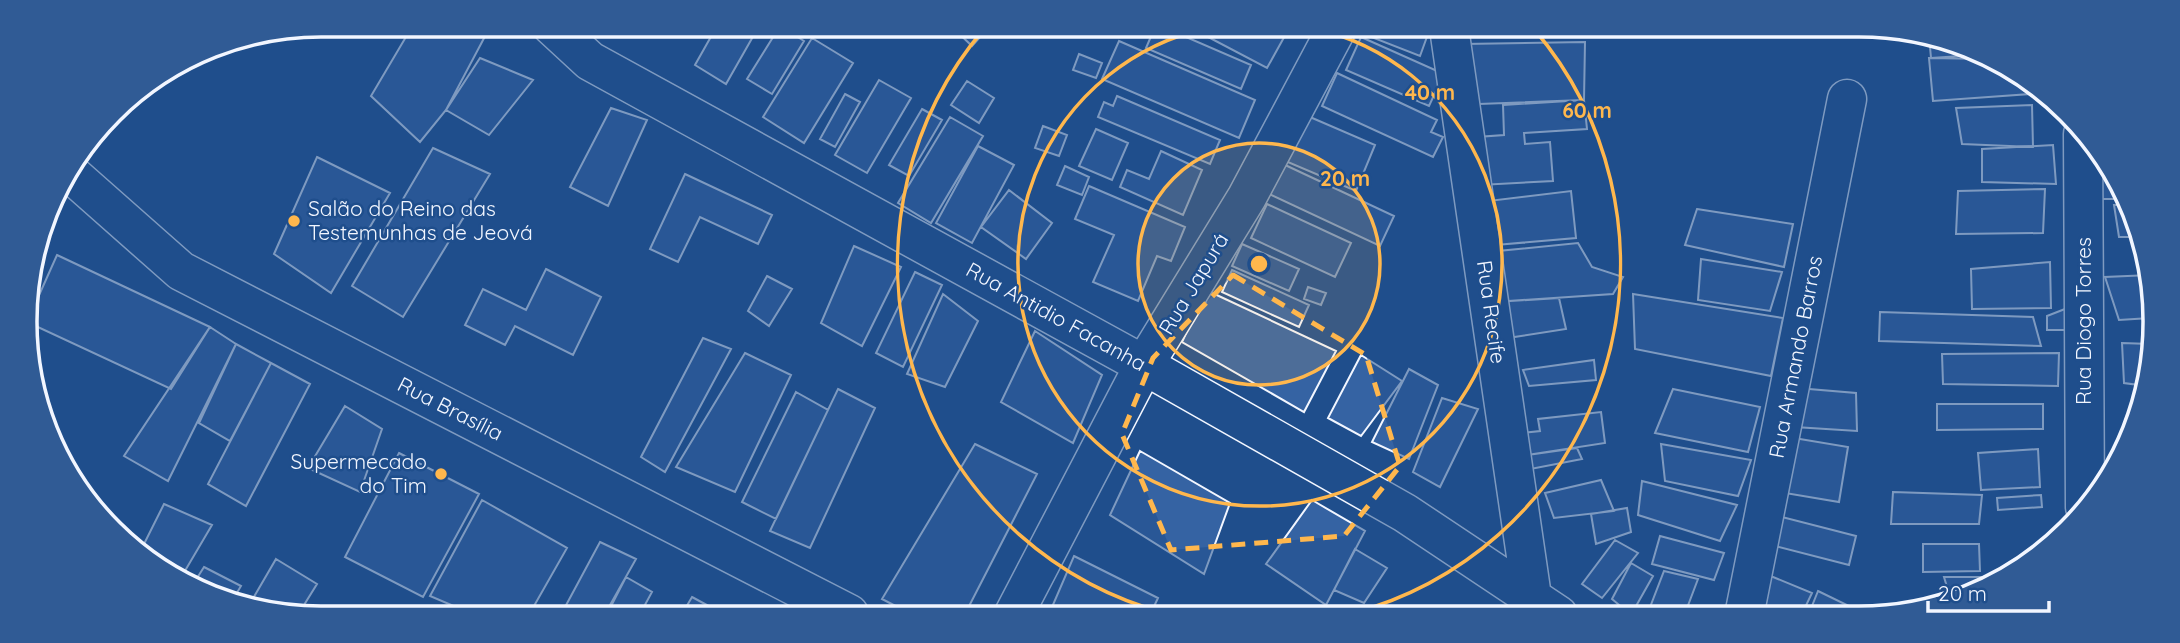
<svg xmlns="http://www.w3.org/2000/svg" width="2180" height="643" font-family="Quicksand,sans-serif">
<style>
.building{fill:#3563a3;stroke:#f2f6ff;stroke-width:2}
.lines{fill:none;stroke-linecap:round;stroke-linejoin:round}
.minor-casing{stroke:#f2f6ff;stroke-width:41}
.minor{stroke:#1f4e8c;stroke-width:38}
.marked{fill:none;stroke:#ffb74d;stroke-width:5;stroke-dasharray:14 9;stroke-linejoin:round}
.ring{fill:none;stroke:#ffb74d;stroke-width:3.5}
.poi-dot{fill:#ffb74d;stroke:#1f4e8c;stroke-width:2.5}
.labels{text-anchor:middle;stroke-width:5;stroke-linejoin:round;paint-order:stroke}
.poi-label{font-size:21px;fill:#f2f6ff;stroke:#1f4e8c;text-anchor:start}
.street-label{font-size:21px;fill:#f2f6ff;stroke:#1f4e8c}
.rim{fill:none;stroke:#f2f6ff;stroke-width:3.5}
.centre{fill:#ffb74d;stroke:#1f4e8c;stroke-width:3.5}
.ring-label{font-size:21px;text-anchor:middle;font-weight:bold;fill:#ffb74d;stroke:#1f4e8c;stroke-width:5;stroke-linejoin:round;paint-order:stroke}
</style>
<rect width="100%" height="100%" fill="#1f4e8c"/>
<!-- building -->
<path class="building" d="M413,25H491L446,110L420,142L371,96Z
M717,26H759L726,84L695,65Z
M780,26L804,41L772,94L747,79Z
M952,27H989L972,46Z
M1155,27H1163L1251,65L1241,89L1146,48Z
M1191,28H1279L1287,32L1267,68Z
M1363,28H1427L1428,34L1420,56L1361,33Z
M1929,36L1976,55L1931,58Z
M1361,37L1444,74L1429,106L1346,70Z
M812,38L853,63L804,143L763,117Z
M1119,41L1255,100L1239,138L1102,79Z
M1585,42L1584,100L1479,104L1463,44Z
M1079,54L1102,63L1096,78L1073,70Z
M480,58L533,80L489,135L446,110Z
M1929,58L1985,59L2023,74L2029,80L2030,94L1933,101Z
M167,72L169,75L138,90Z
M1337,73L1437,120L1431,132L1443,137L1433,157L1322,106Z
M879,80L911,98L867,173L835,155Z
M967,81L994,98L979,123L951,105Z
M845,94L860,102L835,147L820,139Z
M1117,96L1220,140L1210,164L1098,117L1104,102L1113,106Z
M1584,100L1587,129L1524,133L1525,144L1550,142L1553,181L1480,185L1477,137L1504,135L1503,105Z
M2032,105L2033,147L1962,144L1956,108Z
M611,108L647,120L608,206L570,187Z
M922,109L942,120L909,176L889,165Z
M1303,114L1375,145L1356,191L1283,160Z
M950,117L983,136L931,223L898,203Z
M1043,126L1067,135L1059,156L1035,148Z
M1096,129L1128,143L1112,180L1079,166Z
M2053,145L2056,184L1982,182V149Z
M978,146L1014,165L972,243L936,223Z
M433,148L490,174L403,317L352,286Z
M2099,150L2105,156L2123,199H2101Z
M1161,151L1202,170L1183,215L1120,187L1127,170L1149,179Z
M317,157L390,193L331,293L274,254Z
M1283,164L1394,216L1380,246L1269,194Z
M1065,166L1089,177L1082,195L1057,185Z
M685,174L772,215L758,244L700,217L678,262L650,249Z
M1089,186L1185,227L1171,261L1157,256L1138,301L1093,282L1114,235L1075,219Z
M2045,189L2043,233L1956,234L1958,191Z
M1009,190L1052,223L1026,259L981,227Z
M1571,191L1576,238L1496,245L1488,201Z
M1267,204L1351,243L1335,277L1251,238Z
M2114,205H2125L2139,237H2119Z
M1697,209L1793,224L1784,267L1685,245Z
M1578,243L1592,267L1623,277L1613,294L1494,302L1488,252Z
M1242,244L1299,269L1289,291L1232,266Z
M854,246L901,267L862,346L821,323Z
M57,255L210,327L171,389L27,322Z
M1701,259L1782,272L1770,311L1698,300Z
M2050,262L2051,308L1972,309L1971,269Z
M546,269L601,297L573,355L515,326L505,345L465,325L483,289L526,310Z
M1232,270L1309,305L1299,327L1222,292Z
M915,272L942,285L903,367L876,353Z
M2150,275V318L2119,320L2105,277Z
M767,276L792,289L769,326L748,311Z
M1308,287L1326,293L1321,305L1304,299Z
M1206,290L1336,351L1304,412L1182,342Z
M943,294L978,321L945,387L907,374Z
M1633,294L1783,318L1771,376L1635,349Z
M1559,298L1566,329L1501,339L1494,302Z
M2070,307V330H2047V316Z
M1880,312L2033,317L2041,346L1879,341Z
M210,327L236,344L168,481L124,456Z
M1035,331L1102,375L1073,443L1001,402Z
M703,338L731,349L665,472L641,457Z
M2122,343L2150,344L2147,386L2124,383Z
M236,344L271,363L230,441L199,423Z
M745,353L791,375L735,492L676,467Z
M2059,353L2058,386L1943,384L1942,354Z
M1361,355L1402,381L1361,436L1328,418Z
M1594,360L1596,380L1529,386L1523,370Z
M271,363L310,384L246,506L208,484Z
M1409,369L1438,385L1409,459L1372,442Z
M1797,388L1856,393L1857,431L1795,427Z
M838,389L875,408L810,548L770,531Z
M1673,389L1760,407L1748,452L1655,433Z
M796,392L828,410L776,519L742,502Z
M2136,393H2144L2137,414Z
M1442,398L1478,409L1440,487L1413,472Z
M1937,404H2043V429L1937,430Z
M345,406L382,429L360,492L308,468Z
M1601,412L1605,443L1514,457L1511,434L1540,431L1538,419Z
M1788,437L1848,447L1839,502L1779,492Z
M975,444L1037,474L965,614H911L882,599Z
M1661,444L1751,460L1738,496L1665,481Z
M1577,448L1582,459L1520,471L1514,457Z
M2038,449L2040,487L1981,490L1978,453Z
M1140,451L1230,503L1204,574L1110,515Z
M399,453L479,494L423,597L345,557Z
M1601,480L1614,511L1554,518L1545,493Z
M1642,481L1737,505L1720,541L1638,515Z
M1893,492L1982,495L1979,524H1891Z
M2041,495L2042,507L1998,510L1997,498Z
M482,500L567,548L530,613H470L430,596Z
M1312,500L1365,531L1326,605L1266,564Z
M164,504L212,525L179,581L141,550Z
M1627,508L1631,532L1596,544L1591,514Z
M1778,516L1856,536L1849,565L1771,545Z
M1660,536L1724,553L1714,580L1652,564Z
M1615,540L1638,553L1602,598L1582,584Z
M600,542L636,559L605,614L570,613L564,609Z
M1923,544H1979L1980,571L1923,572Z
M1355,549L1387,568L1364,603L1334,590Z
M1074,556L1158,598L1150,615L1049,614Z
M276,559L317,584L299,613H264L248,607Z
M1631,563L1653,576L1631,615L1612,599Z
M204,567L241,586L232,601L192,586Z
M1664,571L1698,579L1684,616L1647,615Z
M1761,572L1812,593L1801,616H1752Z
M626,577L652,592L640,614H607Z
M1944,577H2007L1989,588L1961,597H1950Z
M1818,591L1851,607L1848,616H1808Z
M692,597L718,611L717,614H682Z"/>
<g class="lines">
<!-- minor casing -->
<g class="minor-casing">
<path id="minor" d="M551,25L590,61L1144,365L1405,513L1558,615
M1449,28L1532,597
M2083,134L2085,507
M69,172L181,271L849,614
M1014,614L1144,365L1247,197L1337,28
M1744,616L1847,99"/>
</g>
<!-- minor -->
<use href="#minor" class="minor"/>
</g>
<!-- marked area -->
<path d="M0 0H2180V643H0ZM1233,275L1366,355L1400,466L1344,536L1171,550L1122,434L1153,358Z" fill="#1f4e8c" fill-opacity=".55" fill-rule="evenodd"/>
<path class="marked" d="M1233,275L1366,355L1400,466L1344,536L1171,550L1122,434L1153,358Z"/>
<!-- distance rings -->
<circle cx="1259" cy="264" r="121" fill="#ffb74d" fill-opacity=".12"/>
<g class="ring">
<circle cx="1259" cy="264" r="121"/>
<path d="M1313 28A242 242 0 1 1 1207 28"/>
<path d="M1168 614A362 362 0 0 1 984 29M1534 29A362 362 0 0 1 1350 614"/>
</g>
<!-- markers -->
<g class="poi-dot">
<circle cx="294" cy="221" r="7"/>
<circle cx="441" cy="474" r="7"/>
</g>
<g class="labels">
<!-- poi labels -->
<g class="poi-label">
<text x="308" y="216">Salão do Reino das<tspan x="308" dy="24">Testemunhas de Jeová</tspan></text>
<text x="427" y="469" text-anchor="end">Supermecado<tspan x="427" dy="24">do Tim</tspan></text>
</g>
<!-- street labels -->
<g class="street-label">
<text transform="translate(1194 284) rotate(-59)" y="7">Rua Japurá</text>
<text transform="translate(1491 312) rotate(82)" y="7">Rua Recife</text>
<text transform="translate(1056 317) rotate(29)" y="7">Rua Antidio Facanha</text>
<text transform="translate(2084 321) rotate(-90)" y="7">Rua Diogo Torres</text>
<text transform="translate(1796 357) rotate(-79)" y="7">Rua Armando Barros</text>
<text transform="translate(450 409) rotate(27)" y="7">Rua Brasília</text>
</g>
</g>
<!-- crop -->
<path d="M0 0H2180V643H0ZM321 37H1859A284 284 0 0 1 2143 321V322A284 284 0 0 1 1859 606H321A284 284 0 0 1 37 322V321A284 284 0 0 1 321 37Z" fill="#305b95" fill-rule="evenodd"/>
<path class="rim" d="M321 37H1859A284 284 0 0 1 2143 321V322A284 284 0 0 1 1859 606H321A284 284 0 0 1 37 322V321A284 284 0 0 1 321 37Z"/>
<circle cx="1259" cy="264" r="10" class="centre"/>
<g class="ring-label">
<text x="1430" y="100">40 m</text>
<text x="1587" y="118">60 m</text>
<text x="1345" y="186">20 m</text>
</g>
<!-- scale -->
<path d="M1928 601v10h121v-10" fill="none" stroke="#f2f6ff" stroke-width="3.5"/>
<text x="1938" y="601" font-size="21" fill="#f2f6ff" stroke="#1f4e8c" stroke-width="5" paint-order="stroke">20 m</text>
</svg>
